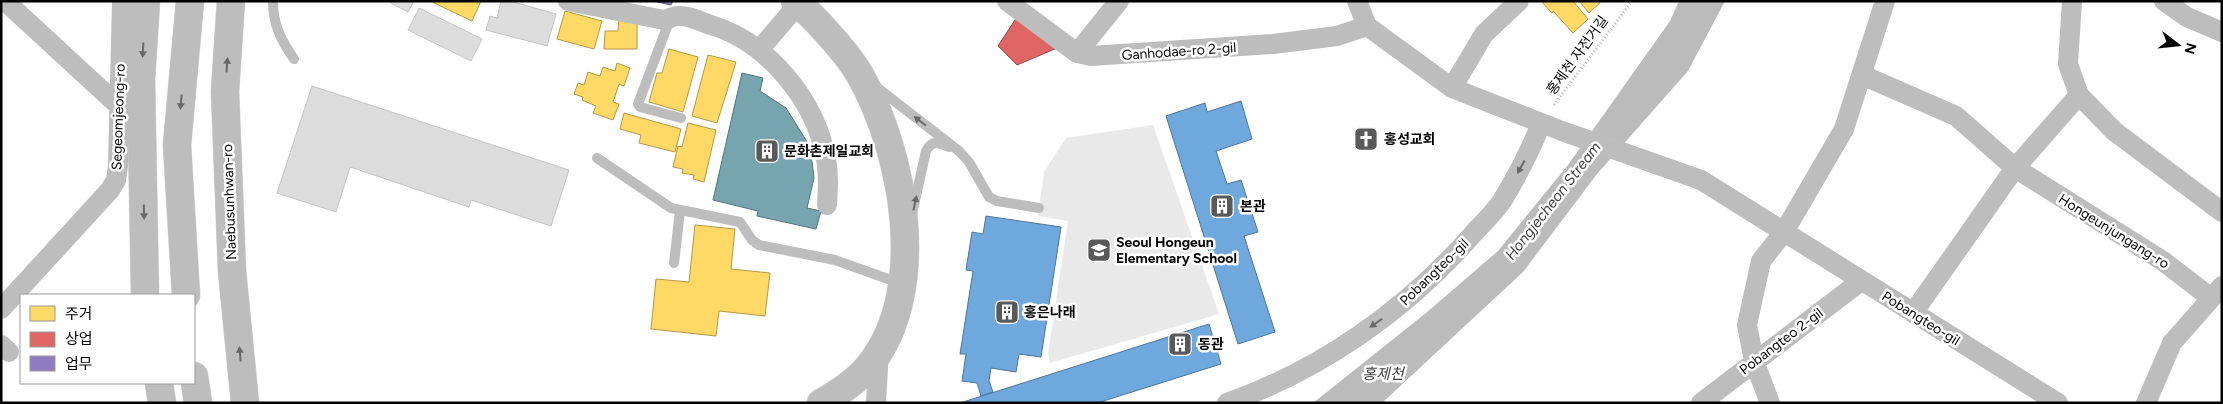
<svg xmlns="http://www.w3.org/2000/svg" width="2223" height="404" font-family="Figtree,'Noto Sans KR',sans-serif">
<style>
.green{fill:#e9e9e9}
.water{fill:#bbb}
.homes{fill:#ffd966;stroke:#b29847}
.shops{fill:#e06666;stroke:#9d4747}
.offices{fill:#8e7cc3;stroke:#635788}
.schools{fill:#6fa8dc;stroke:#4e769a}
.public{fill:#76a5af;stroke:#53747a}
.building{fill:#dcdcdc;stroke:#c4c4c4}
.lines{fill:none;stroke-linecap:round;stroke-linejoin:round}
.primary-casing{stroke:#dbdbdb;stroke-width:29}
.highway-casing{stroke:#dbdbdb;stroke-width:29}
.path{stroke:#b8b8b8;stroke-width:3;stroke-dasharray:1 2.5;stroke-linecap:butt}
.lane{stroke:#bdbdbd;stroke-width:10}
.street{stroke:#bdbdbd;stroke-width:20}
.primary{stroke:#bdbdbd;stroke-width:28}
.highway{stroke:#bdbdbd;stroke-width:28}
.oneway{fill:#686868}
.labels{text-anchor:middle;stroke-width:5;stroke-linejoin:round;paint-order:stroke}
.street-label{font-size:14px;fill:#000;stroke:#fff}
.poi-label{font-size:14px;font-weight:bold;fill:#000;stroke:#fff;text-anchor:start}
.water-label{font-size:15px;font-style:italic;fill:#3f3f3f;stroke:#fff}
</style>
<rect width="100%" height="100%" fill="#fff"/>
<!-- green -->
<path class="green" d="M1153,125L1219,314L1050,363L1048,354L1068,221L1038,216L1044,172L1066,138Z"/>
<!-- water -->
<path class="water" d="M1679,1H1725L1688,71L1597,174L1523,272L1382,403H1313L1426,313L1498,251L1568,165L1670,21Z"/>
<!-- homes -->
<path class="homes" d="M430,1H481L472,21Z
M1541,1H1573L1588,19L1573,33L1553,11L1552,13Z
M1579,1H1602L1589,13Z
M565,11L602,21L594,49L557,39Z
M619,20H637V49H604L605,31H618Z
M669,49L698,57L683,112L649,102L657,73H662Z
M708,55L736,62L717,123L692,116Z
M617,63L630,68L624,86L619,84L613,102L619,104L613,120L593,113L596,106L582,100L583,97L574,94L578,83L584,85L588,72L600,76L603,67L615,71Z
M624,113L681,129L675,152L639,143L641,135L620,129Z
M688,123L716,130L704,182L693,179L694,175L682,173L683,169L673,167L678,146L682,147Z
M695,225L735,229L731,269L770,273L765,316L719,311L716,336L651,329L656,279L689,282Z"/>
<!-- shops -->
<path class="shops" d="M1017,17L1057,48L1017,65L998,46Z"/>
<!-- offices -->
<path class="offices" d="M653,1H673L671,5Z"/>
<!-- schools -->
<path class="schools" d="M1241,101L1252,139L1216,151L1227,184L1241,180L1258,232L1244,236L1275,332L1238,344L1166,116L1205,103L1207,112Z
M986,216L1061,227L1041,357L1019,354L1016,372L991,368L989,381L993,392L981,396L977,383L962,381L966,354H960L973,271L966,270L972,232L983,234Z
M1209,324L1221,364L1097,403H960Z"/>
<!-- public -->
<path class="public" d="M742,73L763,78L760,91L786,108L806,140L812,162L814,178L807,208L821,211L816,229L757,216L758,211L713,200Z"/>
<!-- building -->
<path class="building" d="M387,1H414L408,12Z
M501,1H510L556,14L547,46L486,30L490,16L497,18Z
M419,8L482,39L471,61L408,30Z
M312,86L569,170L551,226L471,200L469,207L350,167L336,212L277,193Z"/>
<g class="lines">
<!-- primary casing -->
<g class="primary-casing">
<path id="primary" d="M795,1C814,16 848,54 860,75C904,153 930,291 869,366C856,382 838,393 821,403"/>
</g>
<!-- highway casing -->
<g class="highway-casing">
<path id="highway" d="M231,1L225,91L232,271L245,403
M145,295L141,80L146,1
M186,295L177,145L190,1
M194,376L198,403
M159,383L162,403"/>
</g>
<!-- path -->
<path class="path" d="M1554,105L1632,1"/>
<!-- lane -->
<path class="lane" d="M273,1C273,25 281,40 294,59
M670,19L638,104L640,107L681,118
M875,86L959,151L969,162L989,197L997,201L1039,208
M597,158L671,208L740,222L752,240L759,245L835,260L902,284
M912,214L926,151C932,140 938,142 949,147
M674,263L680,211"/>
<!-- street -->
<path class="street" d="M5,1L120,107
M568,1L664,20C669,19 673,16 678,16C689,15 701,22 711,25C768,42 816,101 826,159C829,174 828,189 827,205
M1007,1L1077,53L1091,56L1273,44L1337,36L1367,26
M1357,1L1367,26L1452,88L1562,131L1701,180L2058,403
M2072,1L2068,64L2079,95L2114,131L2222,212
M2164,1L2187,17L2222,32
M759,50L801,1
M1077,53L1119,1
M1862,75L1956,116L2015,168L2163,261L2211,298
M1452,88L1484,34L1519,1
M1,309L110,190L116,180L118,166L122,1
M1913,313L2015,168L2079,95
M1,345L9,352
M876,403L879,351
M1227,403C1321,370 1406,310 1472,235C1482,224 1494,213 1502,201C1517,176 1531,150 1541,123
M1701,403L1861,281
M1770,403L1754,361L1747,325L1761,261L1784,232L1844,129L1885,1
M2146,403L2172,343L2222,286"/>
<!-- primary -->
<use href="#primary" class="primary"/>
<!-- highway -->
<use href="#highway" class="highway"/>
</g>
<!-- one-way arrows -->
<defs><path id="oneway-solid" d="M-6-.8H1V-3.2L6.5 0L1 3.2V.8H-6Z" transform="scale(1.25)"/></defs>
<g class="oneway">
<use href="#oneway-solid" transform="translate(143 50) rotate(93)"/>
<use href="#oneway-solid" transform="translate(227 65) rotate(-86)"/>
<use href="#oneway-solid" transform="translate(181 102) rotate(95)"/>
<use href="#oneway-solid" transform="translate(920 121) rotate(-143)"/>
<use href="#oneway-solid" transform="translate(1521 167) rotate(119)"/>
<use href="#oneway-solid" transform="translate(915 203) rotate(-78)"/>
<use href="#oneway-solid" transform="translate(144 212) rotate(89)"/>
<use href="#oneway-solid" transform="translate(1376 323) rotate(145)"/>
<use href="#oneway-solid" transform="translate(240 354) rotate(-95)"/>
</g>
<!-- icons -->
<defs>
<g id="church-square" transform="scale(1.25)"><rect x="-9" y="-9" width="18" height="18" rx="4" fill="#595959" stroke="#fff"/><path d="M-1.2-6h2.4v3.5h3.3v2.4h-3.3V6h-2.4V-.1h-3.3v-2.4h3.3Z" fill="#fff"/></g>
<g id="building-square" transform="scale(1.25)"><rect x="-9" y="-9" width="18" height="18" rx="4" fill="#595959" stroke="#fff"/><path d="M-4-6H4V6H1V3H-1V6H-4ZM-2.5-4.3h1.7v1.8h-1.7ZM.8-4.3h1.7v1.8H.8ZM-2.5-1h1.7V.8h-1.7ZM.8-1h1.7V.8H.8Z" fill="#fff"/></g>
<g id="school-square" transform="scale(1.25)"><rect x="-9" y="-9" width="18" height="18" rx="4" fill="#595959" stroke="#fff"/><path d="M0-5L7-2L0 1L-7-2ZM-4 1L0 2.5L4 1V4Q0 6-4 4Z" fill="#fff"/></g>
</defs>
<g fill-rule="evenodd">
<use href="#church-square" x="1366" y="139"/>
<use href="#building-square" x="767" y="151"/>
<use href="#building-square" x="1222" y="206"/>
<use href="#school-square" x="1099" y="250"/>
<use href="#building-square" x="1007" y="312"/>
<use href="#building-square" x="1180" y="344"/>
</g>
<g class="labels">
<!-- street labels -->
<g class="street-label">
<text transform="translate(1179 51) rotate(-4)" y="5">Ganhodae-ro 2-gil</text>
<text transform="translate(1577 55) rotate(-54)" y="5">홍제천 자전거길</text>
<text transform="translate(118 117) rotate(-88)" y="5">Segeomjeong-ro</text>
<text transform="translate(229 202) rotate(-92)" y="5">Naebusunhwan-ro</text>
<text transform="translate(2114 231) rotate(32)" y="5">Hongeunjungang-ro</text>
<text transform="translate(1434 272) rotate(-44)" y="5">Pobangteo-gil</text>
<text transform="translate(1921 318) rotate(32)" y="5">Pobangteo-gil</text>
<text transform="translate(1781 341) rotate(-37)" y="5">Pobangteo 2-gil</text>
</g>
<!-- poi labels -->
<g class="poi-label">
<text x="1384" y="144">홍성교회</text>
<text x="784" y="156">문화촌제일교회</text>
<text x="1240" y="211">본관</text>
<text x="1116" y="247">Seoul Hongeun<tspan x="1116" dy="16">Elementary School</tspan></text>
<text x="1024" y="317">홍은나래</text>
<text x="1198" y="349">동관</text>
</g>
<!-- water labels -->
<g class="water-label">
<text transform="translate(1553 201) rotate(-52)" y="5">Hongjecheon Stream</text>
<text x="1383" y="379">홍제천</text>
</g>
</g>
<!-- border -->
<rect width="2223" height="404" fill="none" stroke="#000000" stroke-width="5"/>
<!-- legend -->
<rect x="20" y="294" width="175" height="90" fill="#ffffff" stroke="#999999"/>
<rect x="30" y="306" width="25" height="15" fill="#ffd966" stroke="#999999"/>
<text x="65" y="319" font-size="15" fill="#000000">주거</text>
<rect x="30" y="332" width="25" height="15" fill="#e06666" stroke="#999999"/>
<text x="65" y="344" font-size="15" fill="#000000">상업</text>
<rect x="30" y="356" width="25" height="15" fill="#8e7cc3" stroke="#999999"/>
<text x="65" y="369" font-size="15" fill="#000000">업무</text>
<!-- north arrow -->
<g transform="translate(2178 45) rotate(106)" stroke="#ffffff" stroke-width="4" paint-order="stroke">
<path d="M0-4L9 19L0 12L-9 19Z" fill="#000000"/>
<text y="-8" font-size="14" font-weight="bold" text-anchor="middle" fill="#000000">N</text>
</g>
</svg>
